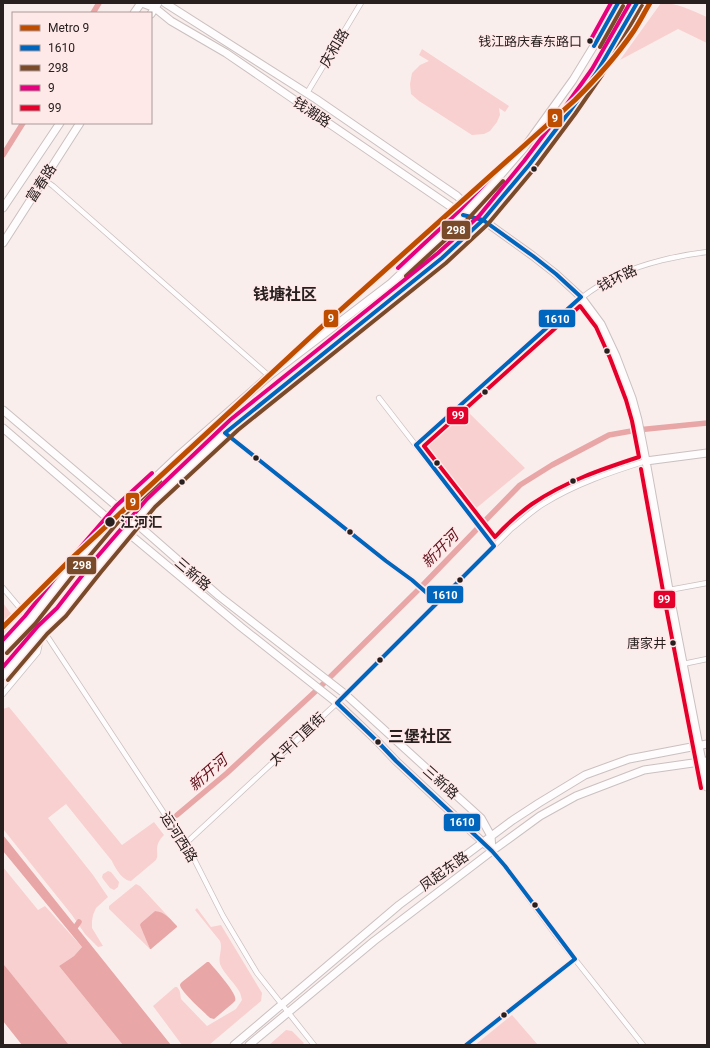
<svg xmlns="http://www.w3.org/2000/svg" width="710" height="1048" font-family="Roboto,'Noto Sans SC',sans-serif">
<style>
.green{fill:#f8d0cf}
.water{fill:#e9a6a6}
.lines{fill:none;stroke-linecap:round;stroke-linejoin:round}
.canal{stroke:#e9a6a6;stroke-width:5.5}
.street-casing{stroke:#cac0c0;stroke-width:6}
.secondary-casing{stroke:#cac0c0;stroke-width:9}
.street{stroke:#fefcfc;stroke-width:4.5}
.secondary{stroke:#fefcfc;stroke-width:7}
.bus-1-casing{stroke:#ffe9e8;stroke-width:7}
.bus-2-casing{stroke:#ffe9e8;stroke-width:7}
.bus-3-casing{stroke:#ffe9e8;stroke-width:7}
.bus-4-casing{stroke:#ffe9e8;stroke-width:7}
.bus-1{stroke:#0065bd;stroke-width:4}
.bus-2{stroke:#7a4b2a;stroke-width:4}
.bus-3{stroke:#e5007d;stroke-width:4}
.bus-4{stroke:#e4002b;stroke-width:4}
.metro-1-casing{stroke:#ffe9e8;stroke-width:8}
.metro-1{stroke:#be4d00;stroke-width:5}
.bus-dot{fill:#27201f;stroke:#ffe9e8;stroke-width:1.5}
.labels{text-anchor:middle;stroke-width:3;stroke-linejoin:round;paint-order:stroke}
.bus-label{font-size:13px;fill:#27201f;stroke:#ffe9e8;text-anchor:end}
.street-label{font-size:14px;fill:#27201f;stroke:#ffe9e8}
.stop-label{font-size:14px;font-weight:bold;fill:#27201f;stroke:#ffe9e8;text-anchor:start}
.water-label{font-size:15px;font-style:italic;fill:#5f0e19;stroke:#ffe9e8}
.quarter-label{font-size:16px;font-weight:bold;fill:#27201f;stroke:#ffe9e8}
.line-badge{stroke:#ffe9e8;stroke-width:1.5}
.badge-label{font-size:11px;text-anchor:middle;font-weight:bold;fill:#fff}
</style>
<rect width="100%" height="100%" fill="#faeeed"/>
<!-- green -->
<path class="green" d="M661,3C678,3 693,11 707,17V43L678,29L620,60Z
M422,49L509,106L505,112L499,108L500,115L497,122L490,131L484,134L472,135L419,101L411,94L410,84L412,73L420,65L429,61L419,55Z
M465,409L525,468L474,510L427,451L426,443Z
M3,603L15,619L3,635Z
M9,707L122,845L154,822L164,835C160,839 157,843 157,850C157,854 158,856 156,860L131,881C123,881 115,868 112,861L66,804L48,818L93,875L108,897L96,908L93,915L92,921V928L103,946L98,947L85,934L72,915L3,829V709Z
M3,867L38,910L45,906L82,947L74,956L59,966L123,1045H69L3,964Z
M108,871L111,872L119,882L118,887L114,890L110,888L103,879L102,877L103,874Z
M136,884L140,886L177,926L160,912L155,911L141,923L150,949L109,909V906Z
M197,908L211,927L221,925L262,993L261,1001L209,1045H182L153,1006L175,987H177C181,991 180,994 181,999L207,1026L236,1009L242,1000C241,997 241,994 239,991C234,982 224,974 220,964C218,956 223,949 220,941L195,910Z
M512,1015L538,1045H475Z
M286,1030L292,1031L304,1043L302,1045H269Z"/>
<!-- water -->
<path class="water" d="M3,835L171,1045H123L59,966L74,956L82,947L3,851Z
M155,911C164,911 171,920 177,926V927L151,949H150L140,925L141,923Z
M207,962H209C215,969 233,989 235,997C236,1001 235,1001 233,1003L214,1019L210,1018C205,1013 180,991 180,985C180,984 181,983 182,982Z
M3,964L5,966L69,1045H22L3,1021Z"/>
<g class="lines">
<!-- canal -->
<path class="canal" d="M93,13L99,3
M3,155L23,123
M177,815L227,773L318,689L420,588L476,530L520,485L552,465L609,435L637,430L707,423
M74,929L79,922"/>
<!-- street casing -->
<g class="street-casing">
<path id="street" d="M307,93L361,3
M43,179L53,186L269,376
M379,398L494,546
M225,433L386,561L412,580L437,602
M416,445C455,411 494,376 532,341C559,317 585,290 619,275C644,263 680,255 707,252
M3,588L30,620
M669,590L707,583
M43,630L193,857L223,916L257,973L314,1045
M683,664L707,659
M3,694L38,652L42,633
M185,844L337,703L511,529C521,521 532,511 543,504C575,484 611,472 646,461
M492,851L505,866L558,938L643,1045
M466,1045L575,959"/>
</g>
<!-- secondary casing -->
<g class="secondary-casing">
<path id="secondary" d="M142,3L155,8L171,21L226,53L463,215L480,220
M165,3L316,99L457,196L483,220L533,256L556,274L581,297L601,324L616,356L632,398L638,420L646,461L671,601L707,787
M134,13L141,3
M151,14L158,3
M3,208L60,123
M3,243L80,123
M3,410L121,510L219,596L345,694L481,818L491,836L492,851
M3,428L112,522L125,534
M646,461L707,453
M127,532L241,627L337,703L377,741L396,761L486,845
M3,649L30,620L71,568L121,510L177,457L269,376L391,283L463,215L484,194L524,148L573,80L595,44L618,3
M3,676L43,630L61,612L96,568L151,503L234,425L442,258L483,220L529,165L570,111L597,72L637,3
M234,1045L399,905L513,820L539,803L585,775L629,759L707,744
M249,1045L374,941L492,851L540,816L576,796L644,770L707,761"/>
</g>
<!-- street -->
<use href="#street" class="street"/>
<!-- secondary -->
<use href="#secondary" class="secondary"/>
<!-- bus-1 casing -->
<g class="bus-1-casing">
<path id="bus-1" d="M594,46L618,3
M463,215L483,220L533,256L556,274L581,297L416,445L494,546L337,703L377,741L396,761L492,851L505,866L575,959
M437,602L412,580L386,561L225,433L442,258L483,220L529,165L570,111L597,72L637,3
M466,1045L575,959"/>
</g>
<!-- bus-2 casing -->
<g class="bus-2-casing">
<path id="bus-2" d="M600,47L623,6
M406,276L468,219L503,181
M7,653L35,624L76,572L125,514L160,481
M8,680L47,634L66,616L101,572L155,507L238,430L446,263L488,224L534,169L575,114L602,75L642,6"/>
</g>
<!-- bus-3 casing -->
<g class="bus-3-casing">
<path id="bus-3" d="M590,41L611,3
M398,268L460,210L495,173
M3,640L25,616L66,564L116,506L152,473
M3,667L38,626L57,608L91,564L147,499L230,420L438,253L479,216L524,161L565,107L592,69L630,3"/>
</g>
<!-- bus-4 casing -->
<g class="bus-4-casing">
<path id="bus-4" d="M580,306L596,327L610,358L626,400L632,421L639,457C602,469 564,482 532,504C518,514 506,525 495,537L424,446Z
M641,469L665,602L701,788"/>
</g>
<!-- bus-1 -->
<use href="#bus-1" class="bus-1"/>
<!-- bus-2 -->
<use href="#bus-2" class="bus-2"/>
<!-- bus-3 -->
<use href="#bus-3" class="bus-3"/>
<!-- bus-4 -->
<use href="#bus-4" class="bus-4"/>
<!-- metro-1 casing -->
<g class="metro-1-casing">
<path id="metro-1" d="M3,627L73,557L317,331L575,100C596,79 616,57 633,32C639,23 644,13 650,3"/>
</g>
<!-- metro-1 -->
<use href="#metro-1" class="metro-1"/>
</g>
<!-- markers -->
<g class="bus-dot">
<circle cx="590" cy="41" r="3.5"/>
<circle cx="534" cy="169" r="3.5"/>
<circle cx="607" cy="351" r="3.5"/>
<circle cx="485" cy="392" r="3.5"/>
<circle cx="256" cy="458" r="3.5"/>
<circle cx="437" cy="463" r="3.5"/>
<circle cx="573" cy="481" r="3.5"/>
<circle cx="182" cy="482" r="3.5"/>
<circle cx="110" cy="522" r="5.5"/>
<circle cx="350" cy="532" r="3.5"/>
<circle cx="460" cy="580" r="3.5"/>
<circle cx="673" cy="643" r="3.5"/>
<circle cx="380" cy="660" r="3.5"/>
<circle cx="378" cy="742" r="3.5"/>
<circle cx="535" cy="905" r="3.5"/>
<circle cx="504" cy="1015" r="3.5"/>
</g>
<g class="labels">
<!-- bus labels -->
<g class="bus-label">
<text x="582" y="46">钱江路庆春东路口</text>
<text x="666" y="648">唐家井</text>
</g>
<!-- street labels -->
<g class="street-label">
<text transform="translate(334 48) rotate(-59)" y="5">庆和路</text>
<text transform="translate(312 112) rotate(34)" y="5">钱潮路</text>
<text transform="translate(41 183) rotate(-57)" y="5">富春路</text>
<text transform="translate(617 278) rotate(-26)" y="5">钱环路</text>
<text transform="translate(193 574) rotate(41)" y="5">三新路</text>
<text transform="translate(297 739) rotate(-43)" y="5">太平门直街</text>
<text transform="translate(441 782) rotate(42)" y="5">三新路</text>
<text transform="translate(179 837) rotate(58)" y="5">运河西路</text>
<text transform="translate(444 871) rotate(-36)" y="5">凤起东路</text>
</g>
<!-- stop labels -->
<g class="stop-label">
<text x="120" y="527">江河汇</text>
</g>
<!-- water labels -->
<g class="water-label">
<text transform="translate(440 549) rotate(-45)" y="5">新开河</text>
<text transform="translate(208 773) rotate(-41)" y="5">新开河</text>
</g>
<!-- quarter labels -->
<g class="quarter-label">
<text x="285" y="300">钱塘社区</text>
<text x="420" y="742">三堡社区</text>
</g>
</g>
<g class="line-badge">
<rect x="547" y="108" width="16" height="20" rx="4" fill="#be4d00"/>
<rect x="441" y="220" width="30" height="20" rx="4" fill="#7a4b2a"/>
<rect x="323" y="309" width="16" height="19" rx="4" fill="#be4d00"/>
<rect x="538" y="309" width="38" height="19" rx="4" fill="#0065bd"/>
<rect x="446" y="406" width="23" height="19" rx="4" fill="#e4002b"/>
<rect x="125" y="492" width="15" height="19" rx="4" fill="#be4d00"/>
<rect x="66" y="556" width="31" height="19" rx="4" fill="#7a4b2a"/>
<rect x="426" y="585" width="38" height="19" rx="4" fill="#0065bd"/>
<rect x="653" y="590" width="23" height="19" rx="4" fill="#e4002b"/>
<rect x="443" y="813" width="38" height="19" rx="4" fill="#0065bd"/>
</g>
<g class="badge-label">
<text x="555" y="122">9</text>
<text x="456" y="234">298</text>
<text x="331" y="322">9</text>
<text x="557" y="323">1610</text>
<text x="458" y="419">99</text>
<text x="133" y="506">9</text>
<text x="82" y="569">298</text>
<text x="445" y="599">1610</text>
<text x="664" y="603">99</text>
<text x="462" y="826">1610</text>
</g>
<!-- border -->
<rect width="710" height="1048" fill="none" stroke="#27201f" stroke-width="8"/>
<!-- legend -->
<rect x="12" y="12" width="140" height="112" fill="#ffe9e8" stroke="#a99998"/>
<rect x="20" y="25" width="20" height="6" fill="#be4d00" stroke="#a99998"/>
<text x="48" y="32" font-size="12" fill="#27201f">Metro 9</text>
<rect x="20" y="45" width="20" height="6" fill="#0065bd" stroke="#a99998"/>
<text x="48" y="52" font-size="12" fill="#27201f">1610</text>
<rect x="20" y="65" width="20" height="6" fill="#7a4b2a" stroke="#a99998"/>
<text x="48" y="72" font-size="12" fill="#27201f">298</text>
<rect x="20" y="85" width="20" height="6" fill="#e5007d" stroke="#a99998"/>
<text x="48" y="92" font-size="12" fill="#27201f">9</text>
<rect x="20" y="105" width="20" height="6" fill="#e4002b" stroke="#a99998"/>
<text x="48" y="112" font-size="12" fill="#27201f">99</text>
</svg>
